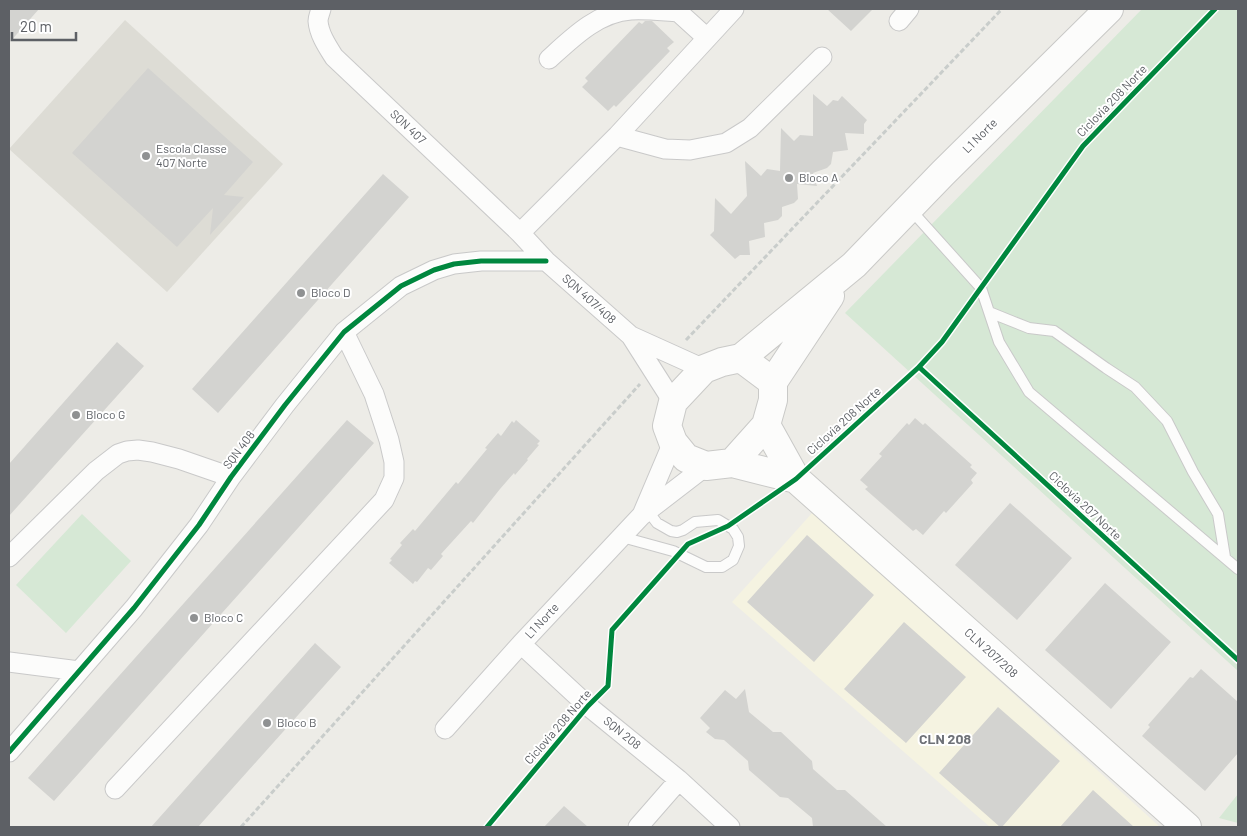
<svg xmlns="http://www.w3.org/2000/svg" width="1247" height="836" font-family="Barlow,sans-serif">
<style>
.commercial{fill:#f5f3e1}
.education{fill:#dddcd5}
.green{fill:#d6e8d5}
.building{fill:#d3d3d0}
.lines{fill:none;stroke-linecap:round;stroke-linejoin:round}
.lane-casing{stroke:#c9c9c9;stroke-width:12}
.street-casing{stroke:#c9c9c9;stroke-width:21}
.secondary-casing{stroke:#c9c9c7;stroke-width:30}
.path{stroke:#c9cdcb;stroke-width:3;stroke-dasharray:5 2.5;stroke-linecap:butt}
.lane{stroke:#fcfcfb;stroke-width:10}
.street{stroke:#fcfcfb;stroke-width:19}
.secondary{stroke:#fcfcfb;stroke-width:28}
.cycleway-casing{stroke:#fff;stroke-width:8}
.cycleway{stroke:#00873e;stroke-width:5}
.poi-dot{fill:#8f9192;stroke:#fff;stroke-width:2}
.labels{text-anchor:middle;stroke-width:4;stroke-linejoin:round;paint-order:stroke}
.street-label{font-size:12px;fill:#5d6065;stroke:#fff}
.poi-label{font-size:12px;fill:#5d6065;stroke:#fff;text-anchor:start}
.neighbourhood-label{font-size:14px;font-weight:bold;fill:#6e7177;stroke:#fff}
</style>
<rect width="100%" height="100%" fill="#edece7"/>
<!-- commercial -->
<path class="commercial" d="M813,512L1160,827H990L732,602Z"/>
<!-- education -->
<path class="education" d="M125,20L283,164L167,292L9,149Z"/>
<!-- green -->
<path class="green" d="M1142,9H1238V671L845,313Z
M82,514L131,561L66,633L16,585Z
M1238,794V823L1219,818Z"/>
<!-- building -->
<path class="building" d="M9,9H39L9,43Z
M827,9H873L851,31Z
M645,21H652L674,42L667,48L670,51L616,107L614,105L608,111L582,87L588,81L585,78L639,22L642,24Z
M148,68L253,162L224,195L244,197L210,235L213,208L177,247L72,153Z
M813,94L827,106L833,100L838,101L842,96L867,120L864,124V134L845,133L848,150L833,152L831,164L827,168L813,173L817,186L797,184L798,199L794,203L782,207V216L778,220L764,223L765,237L749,241L750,255H740L735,259L710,235L714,231L715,198L731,214L747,196L745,161L761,176L767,169L780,171L781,128L794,141L800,135L813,136Z
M383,174L409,197L218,413L192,389Z
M117,342L144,366L9,516V464Z
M915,418L923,425L925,423L972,465L970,467L977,473L971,480L973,483L946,513L944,511L923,535L916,529L913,531L865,489L868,487L860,480L882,456L879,454L907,423L909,425Z
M347,420L374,443L54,801L28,778Z
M516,420L540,441L537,444L539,445L527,459L528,460L515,475L514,473L500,489L473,523L471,521L441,554L443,556L431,570L428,568L417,582L415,581L413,584L389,563L392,560L390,559L402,545L400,543L413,529L415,531L456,482L458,484L487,449L485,448L498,433L501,436L512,421L514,423Z
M1010,503L1072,558L1017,620L955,565Z
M807,535L874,595L814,662L747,602Z
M1105,583L1171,642L1111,709L1045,650Z
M904,622L966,677L906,743L844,689Z
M315,643L341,667L198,827H151Z
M1201,669L1238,702V753L1205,791L1142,736L1150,727L1148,725L1190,677L1193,678Z
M745,689L749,712L773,732H781L812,761L813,769L837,790H845L887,827H813L812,818L788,798L780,797L749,770L748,761L724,740L715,739L706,732L710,728L700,718L725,690L736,699Z
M998,707L1060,761L1002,827H1000L939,773Z
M1093,790L1134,827H1060Z
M564,806L588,827H544Z"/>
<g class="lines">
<!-- lane casing -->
<g class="lane-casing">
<path id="lane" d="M910,209L981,288L999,342L1029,392L1238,569
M989,312L1029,328L1054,331L1106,368L1135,387L1167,421L1193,472L1218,514L1225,557
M622,537L673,551L706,567H722L733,560L739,546L738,537L733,529L718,520L695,522L683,530L677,532L671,531L657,523L648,511"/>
</g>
<!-- street casing -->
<g class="street-casing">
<path id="street" d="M321,9C320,13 318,17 318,21C319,34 327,46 334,57L520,233L546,261L631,336L673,402
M675,9L707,38
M899,21L909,9
M549,59C572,38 598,12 631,10C646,9 662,11 678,12
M617,136L665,149L690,150L726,143L750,128L822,57
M520,233L617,136L734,9
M631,336L704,369
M642,515L673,442
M9,557L96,471L118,454L127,451L138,450L152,452L179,459L231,477
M521,644L588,706L679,780L730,827
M9,662L79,671
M445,729L521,644L641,516L706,466
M9,752L134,608L199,525L231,477L285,405L344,332L401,286L434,270L454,264L481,261H546
M115,789L384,500L394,478V462L389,440L374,394L344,332
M638,827L679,780"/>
</g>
<!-- secondary casing -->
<g class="secondary-casing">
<path id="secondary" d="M741,358L854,265L943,173L1109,9
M741,358L773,382V400L766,425L732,463L706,466L686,458L673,442L667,426L673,402L704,369L722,362Z
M773,382L830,296
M766,425L796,479L1187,827
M732,463L796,479"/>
</g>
<!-- path -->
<path class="path" d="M686,340L1002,9
M241,827L640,384"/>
<!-- lane -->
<use href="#lane" class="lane"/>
<!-- street -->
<use href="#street" class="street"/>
<!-- secondary -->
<use href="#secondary" class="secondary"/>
<!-- cycleway casing -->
<g class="cycleway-casing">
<path id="cycleway" d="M919,367L1238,660
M9,752L134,608L199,525L231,477L285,405L344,332L401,286L434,270L454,264L481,261H546
M487,827L588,706L608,686L612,630L688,544L728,526L796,479L919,367L942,342L1083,146L1215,9"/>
</g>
<!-- cycleway -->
<use href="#cycleway" class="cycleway"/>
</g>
<!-- markers -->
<g class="poi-dot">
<circle cx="146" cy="156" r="5"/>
<circle cx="789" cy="178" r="5"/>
<circle cx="301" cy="293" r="5"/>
<circle cx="76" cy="415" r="5"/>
<circle cx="194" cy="618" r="5"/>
<circle cx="267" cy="723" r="5"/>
</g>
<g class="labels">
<!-- street labels -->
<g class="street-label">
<text transform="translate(1112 101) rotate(-46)" y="4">Ciclovia 208 Norte</text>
<text transform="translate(408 127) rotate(43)" y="4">SQN 407</text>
<text transform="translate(980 136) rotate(-45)" y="4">L1 Norte</text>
<text transform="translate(589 299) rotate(42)" y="4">SQN 407/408</text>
<text transform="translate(844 421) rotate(-42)" y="4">Ciclovia 208 Norte</text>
<text transform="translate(239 450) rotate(-53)" y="4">SQN 408</text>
<text transform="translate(1085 506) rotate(43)" y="4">Ciclovia 207 Norte</text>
<text transform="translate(542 621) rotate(-47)" y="4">L1 Norte</text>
<text transform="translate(991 653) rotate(42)" y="4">CLN 207/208</text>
<text transform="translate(558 727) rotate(-49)" y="4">Ciclovia 208 Norte</text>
<text transform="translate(622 733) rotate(39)" y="4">SQN 208</text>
</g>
<!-- poi labels -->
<g class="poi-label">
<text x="156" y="153">Escola Classe<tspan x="156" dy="14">407 Norte</tspan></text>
<text x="799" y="182">Bloco A</text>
<text x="311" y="297">Bloco D</text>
<text x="86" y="419">Bloco G</text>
<text x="204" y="622">Bloco C</text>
<text x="277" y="727">Bloco B</text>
</g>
<!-- neighbourhood labels -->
<g class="neighbourhood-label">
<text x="945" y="744">CLN 208</text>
</g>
</g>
<!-- border -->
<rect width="1247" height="836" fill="none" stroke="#5d6065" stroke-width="20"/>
<!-- scale -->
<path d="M12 32v8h64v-8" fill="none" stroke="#5d6065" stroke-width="2.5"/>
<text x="20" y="32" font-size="15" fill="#5d6065" stroke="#ffffff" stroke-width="4" paint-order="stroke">20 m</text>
</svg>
